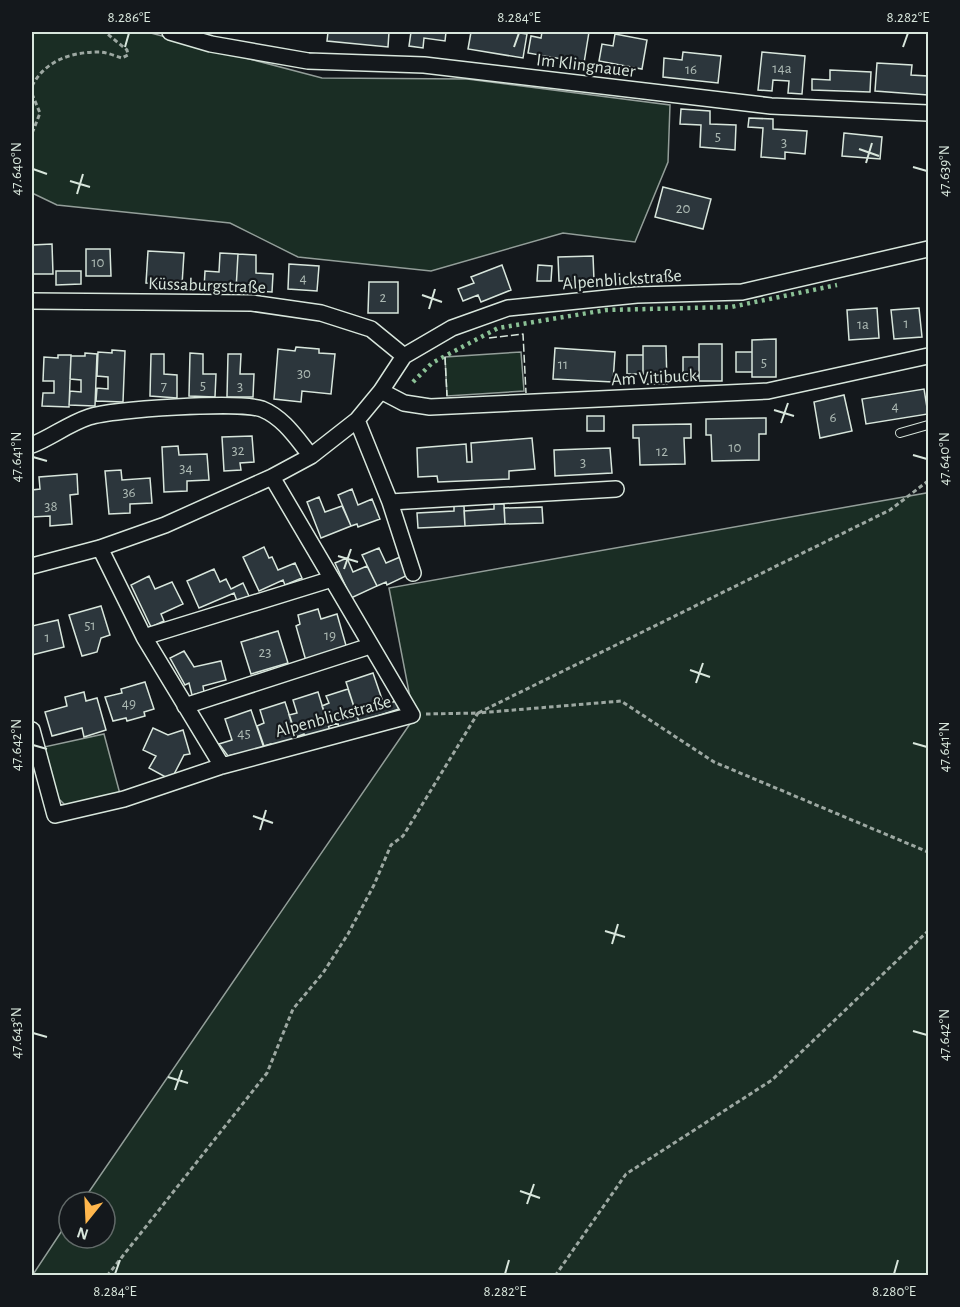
<svg xmlns="http://www.w3.org/2000/svg" width="960" height="1307" font-family="'Alegreya Sans',sans-serif">
<style>
.green{fill:#1a2d24;stroke:#939e99;stroke-width:1.5}
.building{fill:#2c363c;stroke:#d8e6dc;stroke-width:1.5}
.lines{fill:none;stroke-linecap:round;stroke-linejoin:round}
.service-casing{stroke:#d8e6dc;stroke-width:10}
.minor-casing{stroke:#d8e6dc;stroke-width:18}
.path{stroke:#9da8a2;stroke-width:3;stroke-dasharray:4.5 3;stroke-linecap:butt}
.service{stroke:#14181c;stroke-width:8}
.minor{stroke:#14181c;stroke-width:15}
.hedge{stroke:#8ac095;stroke-width:4.5;stroke-dasharray:3 4.5;stroke-linecap:butt}
.fence{stroke:#d8e6dc;stroke-width:1.5;stroke-dasharray:8 3;stroke-linecap:butt}
.ticks{fill:none;stroke:#d8e6dc;stroke-width:2}
.labels{text-anchor:middle;stroke-width:4.5;stroke-linejoin:round;paint-order:stroke}
.number-label{font-size:15px;fill:#adbab4}
.street-label{font-size:18px;fill:#d8e6dc;stroke:#14181c}
.neatline{fill:none;stroke:#d8e6dc;stroke-width:2}
.ticks-label{font-size:15px;text-anchor:middle;fill:#d8e6dc}
</style>
<rect width="100%" height="100%" fill="#14181c"/>
<!-- green -->
<path class="green" d="M32,32H147L322,78L467,79L670,105L668,162L635,242L563,233L431,271L298,257L230,223L57,205L32,193Z
M521,352L524,391L447,396L445,357Z
M928,490V1275L32,1276L69,1220V1238H105V1202H82L414,718L389,588L926,493Z
M104,734L120,794L65,805L55,795L44,747Z"/>
<!-- building -->
<path class="building" d="M328,32H389L388,47L327,41Z
M411,32H446L445,41L424,38L423,48L409,46Z
M471,32H513L527,34L523,58L468,49Z
M542,32H589L584,63L528,53L531,36L541,38Z
M615,34L647,40L642,69L599,61L602,44L613,46Z
M683,52L721,56L718,83L663,77L664,58L682,60Z
M762,52L805,56L802,94L788,93L789,81L773,80L772,91L758,90Z
M877,63L912,65L911,75L928,76V95L875,91Z
M830,70L871,72L870,92L812,90V79L830,80Z
M681,109L710,111V124L736,125L735,150L700,147L701,125L680,124Z
M749,118L773,119V129L807,131L805,154L785,152V159L761,157L763,128L748,127Z
M844,133L882,137L880,159L842,156Z
M663,187L711,199L703,229L655,217Z
M52,244L53,274H32V245Z
M86,249H110L111,276H86Z
M148,251L184,253L182,285L146,283Z
M220,253L238,254L236,290L204,289L205,271L219,272Z
M238,254L256,255V273L273,274L272,292L236,290Z
M593,256L594,280L559,281L558,257Z
M289,264L319,266L317,291L288,289Z
M502,265L511,290L481,302L478,295L463,301L458,289L474,283L471,277Z
M538,265L552,266L551,281H537Z
M56,271H81V284L56,285Z
M369,282H398V313H368Z
M877,308L879,338L849,340L847,310Z
M919,308L922,337L894,339L891,310Z
M776,339V377H752V340Z
M699,344H722V381H699Z
M643,346H666L667,384H643Z
M296,347L319,349V353L335,354L331,394L302,391L301,402L274,399L278,349L295,351Z
M555,348L615,352L613,382L553,379Z
M112,350L125,351L123,402L96,401L97,388L108,389V377L97,376L98,352L112,353Z
M736,352H752V372H736Z
M85,353L97,354L95,406L69,405L70,391L81,392V380L70,379L71,356H85Z
M190,353L203,354V374H216L215,397L189,396Z
M151,354H164V374L177,375V398L150,396Z
M228,354H241L240,374H254L253,397H227Z
M58,355H71L69,407L42,406L43,393H54V381H43L44,357L58,358Z
M627,355H643V374H627Z
M683,357H699V376H683Z
M924,389L928,414L866,424L862,399Z
M844,395L852,431L820,438L814,402Z
M587,416H604V431H587Z
M766,418V434H759V460L712,461L711,435H706V419Z
M691,424V438H684L685,464L640,465L639,438H633V425Z
M252,436L254,462L240,463L241,470L224,471L222,437Z
M532,438L535,469L509,471V479L438,482L437,476L418,477L417,448L466,444L467,462H472L471,443Z
M178,446L179,455L207,454L209,480L187,481V491L164,492L162,447Z
M610,448L612,473L555,476L554,450Z
M121,470L122,480L150,478L152,503L130,504V513L109,514L105,471Z
M77,474L78,494L70,495L72,524L50,526V516L32,517V490L40,489L39,477Z
M352,489L358,505L372,499L380,519L358,527L357,524L351,526L338,495Z
M319,497L325,512L342,506L351,526L321,538L307,502Z
M494,504H504L505,524L465,526L464,511L494,509Z
M454,506H464L465,526L418,528L417,513L454,511Z
M542,507L543,523L505,524L504,508Z
M264,547L269,558L272,557L278,570L295,563L302,578L285,585L283,580L259,591L243,557Z
M379,548L386,563L400,557L408,575L387,585L386,582L377,586L362,555Z
M347,558L353,572L367,566L377,586L351,598L335,563Z
M214,569L220,582L226,579L231,589L243,583L249,596L237,601L234,593L199,608L187,581Z
M149,576L155,589L172,582L183,604L161,614L164,621L151,627L131,585Z
M101,606L110,635L101,638L97,652L82,656L69,615Z
M318,609L321,619L337,614L347,649L306,661L296,626L300,624L298,615Z
M58,620L64,647L32,655V626Z
M278,631L288,663L251,674L241,642Z
M184,651L194,667L221,661L226,680L203,686L204,692L192,695L189,683L185,685L170,658Z
M373,673L384,705L396,701L399,709L359,722L346,682Z
M145,682L154,709L144,712L145,716L127,721L126,718L113,721L105,697L122,693L121,689Z
M348,689L359,722L339,729L338,723L329,726L322,706L329,703L326,696Z
M84,692L86,701L97,698L106,730L84,737L82,728L52,736L45,712L67,706L65,697Z
M318,692L330,731L306,739L304,734L296,737L289,715L297,713L293,700Z
M285,702L298,741L273,749L271,744L264,746L257,726L264,723L260,710Z
M251,710L265,751L238,757L237,754L228,756L219,744L232,740L225,719Z
M153,728L168,735L183,730L190,754L184,755L171,780L149,768L156,756L143,750Z"/>
<g class="lines">
<!-- service casing -->
<g class="service-casing">
<path id="service" d="M900,433L928,425"/>
</g>
<!-- minor casing -->
<g class="minor-casing">
<path id="minor" d="M170,32L211,44L308,61L424,65L771,106L928,113
M32,301L252,303L321,313L371,329L404,356
M381,391L404,403L430,407L768,391L928,356
M357,420L390,502L413,573
M32,445C52,437 68,424 89,417C113,409 239,401 262,409C284,418 297,439 311,456
M390,502L616,489
M100,548L144,637L222,766
M32,566L100,548L165,525L272,477L311,456L357,420L381,391L404,356L452,328L508,308L637,295L742,292L928,249
M144,637L332,579
M185,706L370,646
M32,730L55,815L124,799L222,766L412,715L272,477"/>
</g>
<!-- path -->
<path class="path" d="M32,86C45,61 70,52 99,52C106,52 115,56 122,58L128,55L127,50L105,32
M32,94L40,113L33,131H32
M426,714L478,713L890,510L928,481
M107,1276L267,1073L293,1009L323,973L348,934L374,885L391,845L403,836L478,713L621,701L714,762L928,852
M555,1276L626,1174L772,1080L928,931"/>
<!-- service -->
<use href="#service" class="service"/>
<!-- minor -->
<use href="#minor" class="minor"/>
<!-- hedge -->
<path class="hedge" d="M413,382L432,363L498,328L606,310L731,307L837,285"/>
<!-- fence -->
<path class="fence" d="M489,338L523,334L526,393
M445,357L447,396"/>
</g>
<!-- ticks -->
<path class="ticks" d="M125,47L129,33M514,47L519,33M903,47L908,33M859,149L879,156M866,163L872,143M913,167L927,171M33,169L47,174M70,181L90,187M77,194L83,174M422,295L442,302M429,309L435,289M774,410L794,416M781,423L788,403M913,455L927,459M33,457L47,461M338,556L358,562M344,569L351,549M690,670L710,677M696,683L703,663M913,743L927,747M33,745L47,749M253,816L273,823M260,830L266,810M605,931L625,937M612,944L618,924M913,1031L927,1035M33,1033L47,1037M168,1077L188,1083M175,1090L182,1070M520,1191L540,1198M527,1204L534,1184M115,1274L120,1260M505,1274L509,1260M894,1274L898,1260"/>
<g class="labels">
<!-- number labels -->
<g class="number-label">
<text x="782" y="73">14a</text>
<text x="691" y="74">16</text>
<text x="718" y="141">5</text>
<text x="784" y="147">3</text>
<text x="683" y="213">20</text>
<text x="98" y="267">10</text>
<text x="303" y="283">4</text>
<text x="383" y="302">2</text>
<text x="906" y="328">1</text>
<text x="863" y="329">1a</text>
<text x="764" y="367">5</text>
<text x="563" y="369">11</text>
<text x="304" y="378">30</text>
<text x="203" y="390">5</text>
<text x="164" y="391">7</text>
<text x="240" y="391">3</text>
<text x="895" y="411">4</text>
<text x="833" y="422">6</text>
<text x="735" y="452">10</text>
<text x="238" y="455">32</text>
<text x="662" y="456">12</text>
<text x="583" y="467">3</text>
<text x="186" y="473">34</text>
<text x="129" y="497">36</text>
<text x="51" y="511">38</text>
<text x="90" y="630">51</text>
<text x="330" y="640">19</text>
<text x="47" y="642">1</text>
<text x="265" y="657">23</text>
<text x="129" y="708">49</text>
<text x="244" y="738">45</text>
</g>
<!-- street labels -->
<g class="street-label">
<text transform="translate(586 65) rotate(7)" y="6">Im Klingnauer</text>
<text transform="translate(622 279) rotate(-4)" y="6">Alpenblickstraße</text>
<text transform="translate(207 285) rotate(2)" y="6">Küssaburgstraße</text>
<text transform="translate(654 377) rotate(-3)" y="6">Am Vitibuck</text>
<text transform="translate(333 716) rotate(-15)" y="6">Alpenblickstraße</text>
</g>
</g>
<!-- border -->
<rect width="960" height="1307" fill="none" stroke="#14181c" stroke-width="66"/>
<!-- north arrow -->
<g transform="translate(87 1220) rotate(198)"><circle r="28" fill="#14181c" stroke="#626a69" stroke-width="1.5"/>
<path d="M0-4.5L10 22L0 15L-10 22Z" fill="#ffb74d"/>
<text y="-9" font-size="16" font-weight="bold" text-anchor="middle" fill="#d8e6dc">N</text>
</g>
<rect x="33" y="33" width="894" height="1241" class="neatline"/>
<g class="ticks-label">
<text x="129" y="22">8.286°E</text>
<text x="519" y="22">8.284°E</text>
<text x="908" y="22">8.282°E</text>
<text transform="translate(16 169) rotate(-90)" y="5">47.640°N</text>
<text transform="translate(944 171) rotate(-90)" y="5">47.639°N</text>
<text transform="translate(16 457) rotate(-90)" y="5">47.641°N</text>
<text transform="translate(944 459) rotate(-90)" y="5">47.640°N</text>
<text transform="translate(16 745) rotate(-90)" y="5">47.642°N</text>
<text transform="translate(944 747) rotate(-90)" y="5">47.641°N</text>
<text transform="translate(16 1033) rotate(-90)" y="5">47.643°N</text>
<text transform="translate(944 1035) rotate(-90)" y="5">47.642°N</text>
<text x="115" y="1296">8.284°E</text>
<text x="505" y="1296">8.282°E</text>
<text x="894" y="1296">8.280°E</text>
</g>
</svg>
